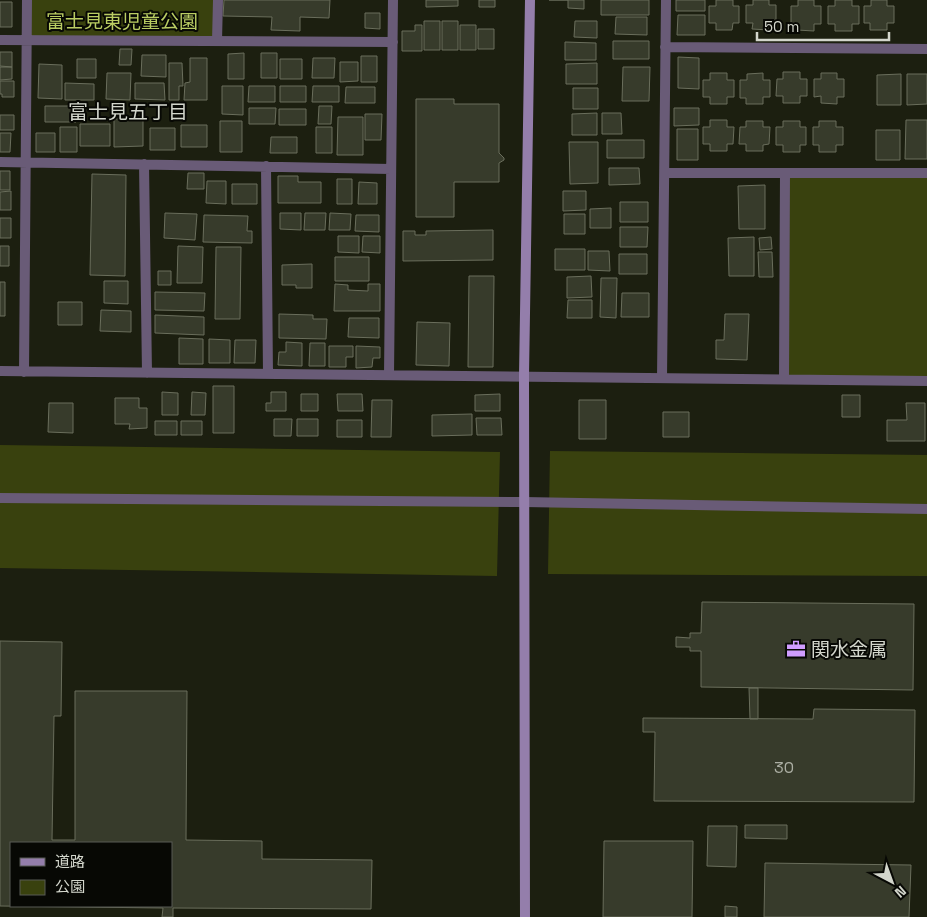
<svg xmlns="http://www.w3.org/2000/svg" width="927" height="917" font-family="'Space Grotesk','Noto Sans JP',sans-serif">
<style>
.green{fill:#39410e}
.building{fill:#373b2b;stroke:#6a6e5c;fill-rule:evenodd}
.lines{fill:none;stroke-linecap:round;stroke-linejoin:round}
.street{stroke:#695b77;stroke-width:10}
.secondary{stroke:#947eab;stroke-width:10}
.labels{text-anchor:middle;stroke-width:4;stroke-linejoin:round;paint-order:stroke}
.number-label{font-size:16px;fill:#acafa4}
.park-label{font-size:19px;fill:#bacd63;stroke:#070804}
.poi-label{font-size:19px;fill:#d3d6cc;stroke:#070804;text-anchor:start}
.neighbourhood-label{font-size:20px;fill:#d3d6cc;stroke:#070804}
</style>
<rect width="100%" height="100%" fill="#1c1f10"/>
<!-- green -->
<path class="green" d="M27,0H218L217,41L27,40Z
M785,173H927V381L784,379Z
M0,445L500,452L497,576L0,568Z
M550,451L927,455V576L548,574Z"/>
<!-- building -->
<path class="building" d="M224,0H330L329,18L300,17V31L271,30L272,17L223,16Z
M426,0H458V6L426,7Z
M479,0H495V7H479Z
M549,0H584V9L568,8V0Z
M601,0H649V15H601Z
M676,0H705V11H676Z
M716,0H733V6H739V23H733L732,30H716V23H709V6H716Z
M753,0H769V5H776V23H769V30L752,29L753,23H746V5H753Z
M798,0H814V6H821V24H814V31L797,30V23H791V6H798Z
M835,0H852V6H859V24H852V31H835V24H828V6H835Z
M871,0H887V6H894V23H887V30H870V23H864V6H871Z
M0,2H12V27H0Z
M365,13H380V29L365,28Z
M678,15H705V35H677Z
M616,17H647V35L615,34Z
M424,21H440V50H424Z
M442,21H458V50H442Z
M575,21H597V38L574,37Z
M415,25H422V51H402V31H415Z
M460,25H476V50H460Z
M478,29H494V49H478Z
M613,41H649V59H613Z
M565,42L596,43V60H565Z
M120,49H132L131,65H119Z
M0,52H12V67L0,66Z
M244,53V79H228V54Z
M261,53H277V78H261Z
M142,55H166V77L141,76Z
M361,56H377V82H361Z
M678,57L699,58V89L678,88Z
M190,58H207V100H184L185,83L190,82Z
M313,58H335L334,78H312Z
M77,59H96V78H77Z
M280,59H302V79H280Z
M340,62H358V81L340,82Z
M169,63H182L183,86H179V100H169Z
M597,63V84H566V64Z
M39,64L62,65V99L38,98Z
M0,67H12V79L0,80Z
M623,67H650L649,101H622Z
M783,72H800V79H807V96H800V103H783V96H776L777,79H783Z
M107,73H131L130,100L106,99Z
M710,73H727V80H734V97H727V104H710V97H703V80H710Z
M763,73V80H770V97H763V104H746V98H740V80H747V74Z
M821,73H837V79H844V97H837V104L821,103V96L814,97V79H821Z
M901,74V105H877V75Z
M907,74H927V104L907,105Z
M0,81H14V97H2V94H0Z
M65,83L94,84V100H65Z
M135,83H164L165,100L135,99Z
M222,86H243V115L222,114Z
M249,86H275V102H248Z
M280,86H306V102H280Z
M313,86H339V102H312Z
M346,87H375V103H345Z
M573,88H598V109H573Z
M416,99H454V104H499V153L504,158V160L499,163V182H454V217H416Z
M45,106H77L76,122H45Z
M319,106H332L331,124H318Z
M249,108H276L275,124H249Z
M674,108H699V125L674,126Z
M279,109H306V125H279Z
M597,113V135H572V114Z
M602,113H621L622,134H602Z
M365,114H382L381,140H365Z
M0,115H14V130H0Z
M338,117H363V155H337Z
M143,118V146L114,147V119Z
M710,120H727V127H734L733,144H727V151H710V144H703V127H710Z
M906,120H927V159H905Z
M220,121H242V152H220Z
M746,121H763V127H770L769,144L763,145V151H746V144H739L740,127H746Z
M783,121H800V127H806V145H800V152H783V145H776V127H783Z
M819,121H836V127H843V145H836V152H819V145H813V127H819Z
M80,124H110V146H80Z
M181,125H207V147H181Z
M60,127H77V152H60Z
M316,127H332V153H316Z
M150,128H175V150H150Z
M677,129H698V160H677Z
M876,130H900V160H876Z
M0,133H11L10,152H0Z
M36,133H55V152H36Z
M271,137H297V153H270Z
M607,140H644V158H607Z
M569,142H598V183L570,184Z
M609,168H639L640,184L609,185Z
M0,171H10V190H0Z
M188,173H204V189H187Z
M92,174L126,175L125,276L90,275Z
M278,176H298V182H321V203H278Z
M337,179H352V204H337Z
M207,181H226V204L206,203Z
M359,182L377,183V204H358Z
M232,184H257V204H232Z
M765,185V229H739L738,186Z
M11,191V210H0V192Z
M563,191H586V210L563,211Z
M620,202H648V222H620Z
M611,208V228H590V209Z
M165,213L197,214L195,240L164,238Z
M280,213H301V230L280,229Z
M305,213H326L325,230H304Z
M330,213L351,214L350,230H329Z
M564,214H585V234H564Z
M204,215L248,216L247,231H252V243L203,242Z
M356,215H379V232L355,231Z
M0,218H11V238H0Z
M620,227H648L647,247H620Z
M493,230V260L403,261V231H415V235H426V231Z
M338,236H359V253L338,252Z
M363,236H380V253L362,252Z
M754,237V276H729L728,238Z
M771,237L772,249L760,250L759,238Z
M0,246H9V266H0Z
M178,246L203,247L202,283H177Z
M216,247H241L240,319H215Z
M555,249H585V270H555Z
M588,251H609L610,271L588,270Z
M758,252H772L773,277H759Z
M619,254H647V274H619Z
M335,257H369V281H335Z
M312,264V288H296V285H282V265Z
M158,271H171V285H158Z
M469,276H494L493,367H468Z
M591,276L592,297L567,298V277Z
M601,278H617L616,318L600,317Z
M104,281H128V304L104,303Z
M0,282H5V316H0Z
M335,284L348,285V290L368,291V284H380V311H334Z
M155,292L205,293L204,311L155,310Z
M622,293H649V317H621Z
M568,300H592V318H567Z
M58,302H82V325H58Z
M101,310L131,311V332L100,331Z
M279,314L313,315V319H327L326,339L279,338Z
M725,314H749L747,360L716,359V340H724Z
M155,315L204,317V335L155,333Z
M349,318H379V338L348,337Z
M417,322L450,323L449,366L416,365Z
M179,338L203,339V364H179Z
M209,339L230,340V363H209Z
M235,340H256L255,363H234Z
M286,342L302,343V366L278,365L279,352H286Z
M310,343H325V366H309Z
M329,346H353V357H346V367H329Z
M356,346L380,347V358H373L372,367L356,368Z
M213,386H234V433H213Z
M162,392L178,393V415H162Z
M192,392L206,393L205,415H191Z
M271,392H286V411H266V403H271Z
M301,394H318V411H301Z
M337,394H362L363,411H338Z
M500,394V411H475V395Z
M842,395H860V417H842Z
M115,398H139V408H147V428L129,429L130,424H115Z
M372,400H392L391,437H371Z
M579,400H606V439H579Z
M49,403H73V433L48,432Z
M906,403H925V441H887V420H907Z
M663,412H689V437H663Z
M472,414V435L432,436V415Z
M476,418H501L502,435H477Z
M274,419H292L291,436H274Z
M297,419H318V436H297Z
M337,420H362V437H337Z
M155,421H177V435H155Z
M181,421H202V435H181Z
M702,602L914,604L913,690L701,687V651H690V647H676V637L690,638V633H701Z
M0,641L62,642L61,716H54L52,840H75V691H187L186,840L262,841V859L372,860L371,909L173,908V917H162L163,908L0,906ZM11,843H171V906H11Z
M749,688H758V719H750Z
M814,709L915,710L914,802L654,801L655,732H643V718L813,719Z
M745,825H787V839L745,838Z
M708,826H737L736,867L707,866Z
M604,841H693L692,917H603Z
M765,863L911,865L909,917H764Z
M725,906L737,907V917H725Z"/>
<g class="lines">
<!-- street -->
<path class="street" d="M0,40L393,42
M217,41L218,0
M665,47L927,49
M0,162L391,169
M144,164L147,373
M266,166L268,374
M665,173H927
M0,371L927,381
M24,372L27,0
M389,375L393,0
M662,378L666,0
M784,379L785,173
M0,498L524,502L927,509"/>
<!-- secondary -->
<path class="secondary" d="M525,917L524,376L530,0"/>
</g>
<!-- icons -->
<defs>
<g id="office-bare" transform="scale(1.5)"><path d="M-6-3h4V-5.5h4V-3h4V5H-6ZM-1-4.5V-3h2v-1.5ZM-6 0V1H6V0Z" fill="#d09dff" stroke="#070804" stroke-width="2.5" paint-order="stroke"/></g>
</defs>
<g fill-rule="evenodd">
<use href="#office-bare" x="796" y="649"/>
</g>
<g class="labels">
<!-- number labels -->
<g class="number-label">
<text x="784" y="773">30</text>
</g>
<!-- park labels -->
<g class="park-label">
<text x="122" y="28">富士見東児童公園</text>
</g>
<!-- poi labels -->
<g class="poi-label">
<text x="811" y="656">関水金属</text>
</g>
<!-- neighbourhood labels -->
<g class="neighbourhood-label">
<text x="128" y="119">富士見五丁目</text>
</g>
</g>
<!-- legend -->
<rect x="10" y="842" width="162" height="65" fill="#070804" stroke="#595a54"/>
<rect x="20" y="858" width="25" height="8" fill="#947eab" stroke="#595a54"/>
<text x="55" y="867" font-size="15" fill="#d3d6cc">道路</text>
<rect x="20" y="880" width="25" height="15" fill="#39410e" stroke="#595a54"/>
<text x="55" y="892" font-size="15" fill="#d3d6cc">公園</text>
<!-- north arrow -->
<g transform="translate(892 882) rotate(139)" stroke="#070804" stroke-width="4" paint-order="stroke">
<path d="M0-4L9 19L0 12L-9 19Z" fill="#d3d6cc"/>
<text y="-8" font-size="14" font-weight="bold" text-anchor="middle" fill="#d3d6cc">N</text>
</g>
<!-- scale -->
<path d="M757 32v8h132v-8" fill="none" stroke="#d3d6cc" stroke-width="2.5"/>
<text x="764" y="32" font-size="15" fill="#d3d6cc" stroke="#070804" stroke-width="4" paint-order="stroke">50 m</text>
</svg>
